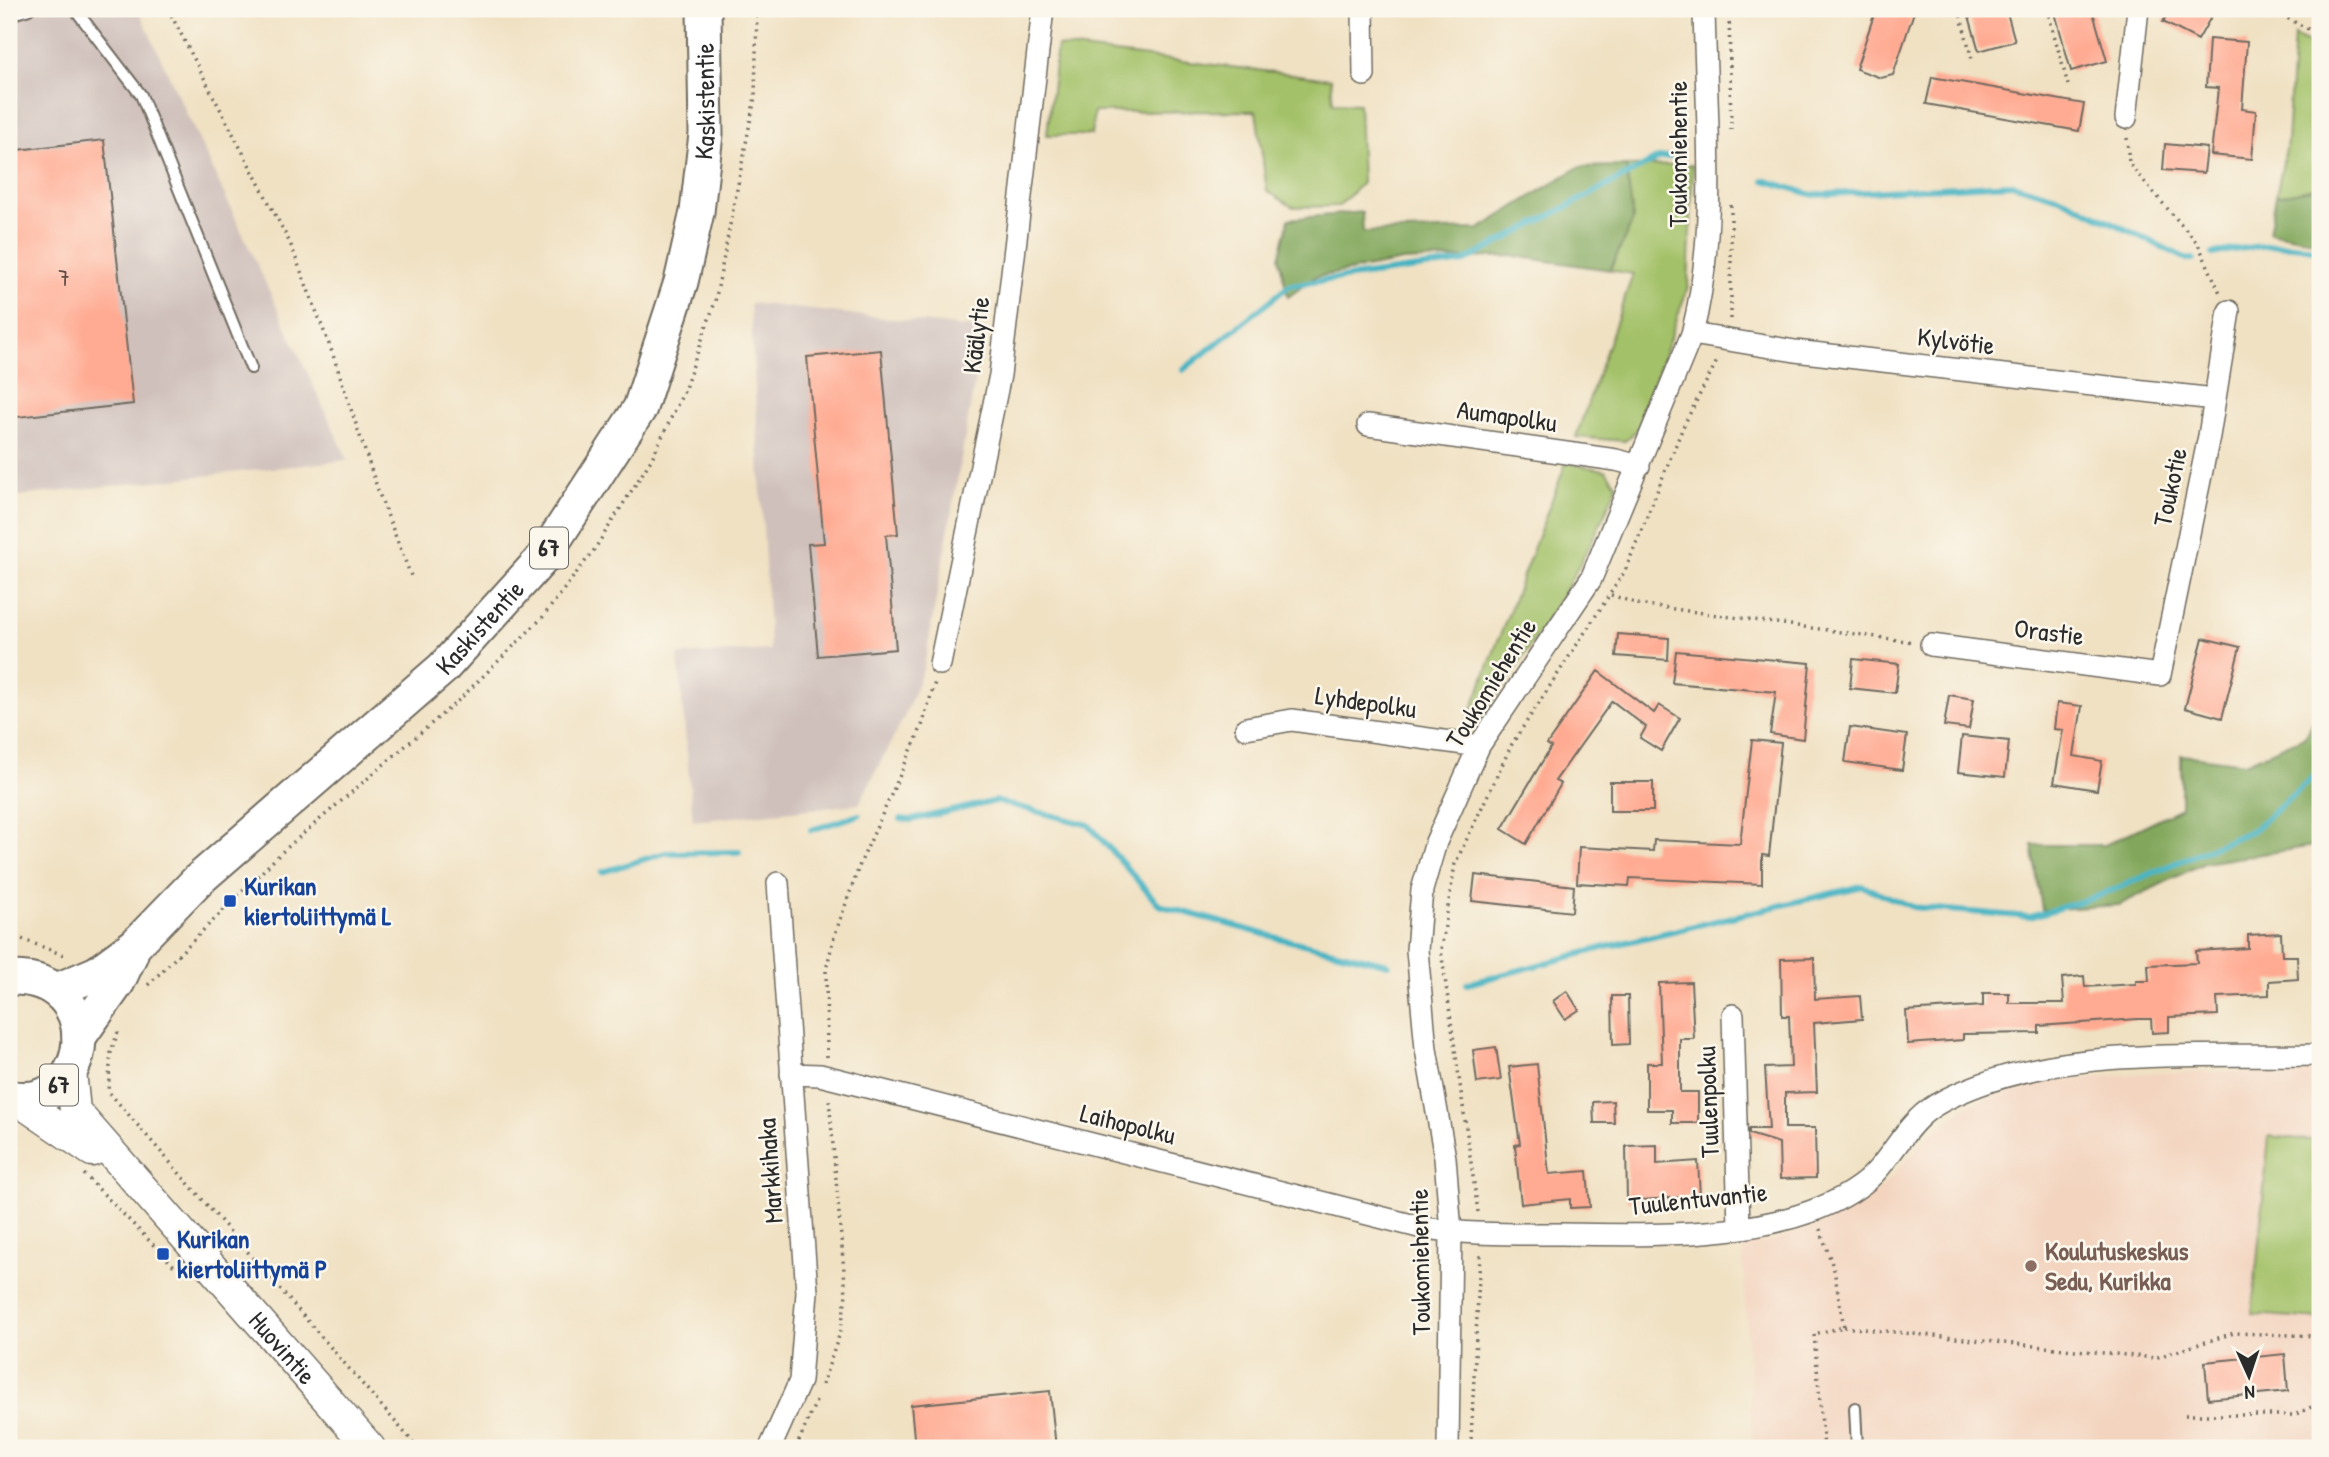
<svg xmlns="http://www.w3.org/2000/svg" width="2329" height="1457" font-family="'Patrick Hand',sans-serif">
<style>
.built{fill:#f3d4bf}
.industrial{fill:#cfc0bb}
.green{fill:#a3c168;stroke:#67764a;stroke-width:2}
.forest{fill:#82a75c;stroke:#566944;stroke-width:2}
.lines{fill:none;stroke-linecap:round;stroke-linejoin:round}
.stream{stroke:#45b3c2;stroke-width:6}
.building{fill:#ffaa92}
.service-casing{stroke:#706b60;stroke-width:14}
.minor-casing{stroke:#706b60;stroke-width:24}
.secondary-casing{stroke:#706b60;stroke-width:33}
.primary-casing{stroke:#706b60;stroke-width:37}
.path{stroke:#706b60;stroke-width:3.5;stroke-dasharray:2 5;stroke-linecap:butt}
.service{stroke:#fff;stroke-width:10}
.minor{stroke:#fff;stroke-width:21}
.secondary{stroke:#fff;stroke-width:30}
.primary{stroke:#fff;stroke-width:33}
.transit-dot{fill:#1a4fb4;stroke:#fbf7ec;stroke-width:2.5}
.education-dot{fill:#8d6e63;stroke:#fbf7ec;stroke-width:2.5}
.labels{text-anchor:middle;stroke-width:5;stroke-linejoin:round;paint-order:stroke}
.number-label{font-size:23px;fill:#604b45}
.shield{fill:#fbf7ec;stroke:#696865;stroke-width:2}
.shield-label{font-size:24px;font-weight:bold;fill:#2b2b2b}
.street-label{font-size:26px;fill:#2b2b2b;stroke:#fbf7ec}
.transit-label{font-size:26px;font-weight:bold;fill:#164399;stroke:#fbf7ec;text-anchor:start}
.education-label{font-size:26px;font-weight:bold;fill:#785e54;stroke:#fbf7ec;text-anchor:start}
</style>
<rect width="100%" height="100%" fill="#fbf7ec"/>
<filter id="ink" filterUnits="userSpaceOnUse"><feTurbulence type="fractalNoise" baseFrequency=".0143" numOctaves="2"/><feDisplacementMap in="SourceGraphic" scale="14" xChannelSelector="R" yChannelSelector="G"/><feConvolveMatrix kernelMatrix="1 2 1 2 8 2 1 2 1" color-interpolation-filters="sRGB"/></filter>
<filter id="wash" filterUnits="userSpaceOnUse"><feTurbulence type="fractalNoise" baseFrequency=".00686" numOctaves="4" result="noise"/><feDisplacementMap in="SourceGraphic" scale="28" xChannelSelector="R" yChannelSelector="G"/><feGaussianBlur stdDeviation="1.57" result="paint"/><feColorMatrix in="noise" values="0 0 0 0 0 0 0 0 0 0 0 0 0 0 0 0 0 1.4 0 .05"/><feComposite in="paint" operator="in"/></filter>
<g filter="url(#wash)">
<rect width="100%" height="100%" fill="#f0e1c3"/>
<!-- built -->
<path class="built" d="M2320,1071V1448H1753L1742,1246L1772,1241L1828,1222L1878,1191L1924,1140L1972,1103L2054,1081L2148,1073Z"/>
<!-- industrial -->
<path class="industrial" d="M9,9H138L348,460L9,497Z
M750,303L984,329L924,667L905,715L859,804L693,821L678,655L770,650Z"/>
<!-- green -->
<path class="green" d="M2294,36L2320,49V187L2276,196L2287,142Z
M1057,46L1331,79L1333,103L1359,104L1362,183L1339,206L1293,207L1267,191L1256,111L1094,112L1091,135H1047Z
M1693,165L1688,287L1638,429L1625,441L1576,437L1633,274L1610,270L1633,220L1626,166Z
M1566,463L1605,470L1617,485C1583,571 1532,644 1481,720L1467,722Z
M2269,1136L2320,1141V1319L2252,1314Z"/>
<!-- forest -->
<path class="forest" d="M1626,166L1633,220L1610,270L1513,256L1403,261L1315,277L1288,297L1279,258L1289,219L1362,212L1363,232L1479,229L1579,167Z
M2320,187V242L2269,232L2276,196Z
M2320,707V845L2204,863L2119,905L2042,910L2032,845H2105L2181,808V755L2245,763L2306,736Z"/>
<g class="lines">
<!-- stream -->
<path class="stream" d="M1764,180L1813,195L2012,184L2063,199L2187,259H2193
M2213,254C2249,246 2285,241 2320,251
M1183,370L1290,285L1463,262L1659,158L1681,155
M901,819L911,820L996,801L1089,825L1159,905L1278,938L1388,964
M811,830L859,815
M602,872L665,853L739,852
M1467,984L1606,947L1862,886L1913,907L2030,917L2101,895L2253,830L2320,771"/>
</g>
<g id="blocks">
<!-- building -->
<path class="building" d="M1876,9H1915L1893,75L1881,78L1856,69Z
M1967,9H2006L2015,41L1979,51Z
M2054,9H2092L2107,61L2071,71Z
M2170,9H2196L2211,17L2198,40L2163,22Z
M2209,39L2247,42L2242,109L2256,111L2252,159L2211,155L2218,88L2206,87Z
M1932,77L2084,104L2079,131L1926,104Z
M104,140L133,404L9,418V151Z
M2165,144L2207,148L2204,173L2163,170Z
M881,350L898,534L886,535L896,649L818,656L808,544L824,543L807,357Z
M1618,634L1669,638L1668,660L1616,656Z
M2203,638L2240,647L2222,718L2185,708Z
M1676,651L1810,663L1803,739L1770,734L1776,692L1672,683Z
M1853,659L1899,664L1895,693L1850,688Z
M1598,671L1654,713L1659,705L1680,718L1661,751L1640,738L1646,727L1612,701L1555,781L1561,784L1526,844L1502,829L1551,747L1547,744Z
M1949,695L1974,699L1969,729L1944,726Z
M2057,703L2082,706L2074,756L2102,761L2097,790L2054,783L2063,730L2054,729Z
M1850,727L1907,735L1902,770L1845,762Z
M1962,736L2009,741L2005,777L1958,772Z
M1752,740L1781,743L1769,856L1762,855V884L1630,878L1629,886L1577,883L1579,847L1653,851L1654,840L1740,844Z
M1610,782H1653V811H1610Z
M1475,875L1574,886L1572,912L1472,901Z
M2281,933L2282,956H2297L2298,979L2269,981V995L2217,997L2218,1015L2169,1017V1032L2152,1033L2151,1019H2138L2039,1026V1033L1963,1034V1040L1908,1044L1906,1011L1983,1006V993H2009V1003H2064L2062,978L2084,976L2085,987L2136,984V981H2149L2148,965L2197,963L2196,951L2248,948V935Z
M1814,958L1815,999L1860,996L1862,1019L1814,1023L1817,1092L1785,1093V1128H1815L1816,1178L1780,1179L1779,1143L1749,1134V1129H1769L1765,1068L1791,1067L1789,1016H1782L1781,959Z
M1691,982L1694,1039H1680V1092H1698V1123H1672V1110H1647V1063H1662L1659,983Z
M1567,991L1579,1010L1565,1019L1553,1001Z
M1612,996H1628L1629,1044L1613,1045Z
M1496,1047L1501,1080L1477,1083L1473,1050Z
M1537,1064L1549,1174L1587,1171L1590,1207L1570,1208V1199L1521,1204L1515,1145L1520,1144L1509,1067Z
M1613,1101L1614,1123H1594L1593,1102Z
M1657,1145V1164L1698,1161L1700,1196L1627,1201L1626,1146Z
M2285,1354L2288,1391L2208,1399L2205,1362Z
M1050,1391L1056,1448H915L911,1405Z"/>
</g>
</g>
<g filter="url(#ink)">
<use href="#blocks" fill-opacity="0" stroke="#706b60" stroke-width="2"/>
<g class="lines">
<!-- service casing -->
<g class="service-casing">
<path id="service" d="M75,9L141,95L251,368
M9,15L29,9
M1855,1408L1857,1448"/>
</g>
<!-- minor casing -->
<g class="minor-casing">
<path id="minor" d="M1363,9L1364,75
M2126,118L2138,9
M1692,334L1795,351L2214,399
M1368,425L1616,460L1639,466
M1931,645L2160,675L2209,436L2229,311
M940,664L1000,375L1043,9
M1246,728L1292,720L1479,746
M1733,1015L1739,1228
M791,1074L820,1075L1419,1227C1466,1235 1514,1234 1561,1234C1651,1235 1785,1241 1860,1186C1887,1167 1901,1131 1927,1111C1940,1101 1963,1091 1979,1085C2079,1047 2213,1057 2320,1055
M770,1448L800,1381L807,1292L778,883
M1448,1448L1451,1232L1445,1158L1426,1049L1417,950L1422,890L1436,842L1479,746L1591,579L1692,334C1719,229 1706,116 1704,9"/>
</g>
<!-- secondary casing -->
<g class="secondary-casing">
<g id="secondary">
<path id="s1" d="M71,1071L75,1111L370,1448"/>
<path d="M16,1099L92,1151"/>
</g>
</g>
<!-- primary casing -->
<g class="primary-casing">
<g id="primary">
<path d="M9,978C110,974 94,1115 9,1097"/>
<path id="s2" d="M57,990L97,973L135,945L197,881L443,668L542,559L640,408L681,282L697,212L706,134L704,9"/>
<path d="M79,1037L118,982L131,954"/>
</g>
</g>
<!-- path -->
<path class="path" d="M168,9L290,243L332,352L380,496L411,576
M1729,9L1731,133
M1959,9L1973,63
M2047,9L2068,85
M2269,9L2320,35
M2127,138L2129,164L2198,244L2221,295
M1731,319V204
M1611,595L1638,604L1913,642
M9,934L66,956
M148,985L282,852L460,699L542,618L594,550L651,460L684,391L715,302L755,97L757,9
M118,1032L111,1052L108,1091L418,1448
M827,1057L826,970L834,937L860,864L922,726L935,682
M84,1174L174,1266
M1478,1212L1441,950L1455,864L1512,744L1625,571L1683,427L1718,359
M1820,1229L1834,1270L1844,1327L1814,1334L1824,1448
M1844,1327L2155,1358L2234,1333L2320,1336
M822,1385L841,1330L846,1294L829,1099
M2314,1404L2320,1445
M2185,1415H2294L2320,1403
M1471,1439L1480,1255
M796,1448L817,1399"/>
<!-- service -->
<use href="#service" class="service"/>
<!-- minor -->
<use href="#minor" class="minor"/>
<!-- secondary -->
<use href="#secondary" class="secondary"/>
<!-- primary -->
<use href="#primary" class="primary"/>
</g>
</g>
<!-- markers -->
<g class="transit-dot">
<rect x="223" y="894" width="14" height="14" rx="3.5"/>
<rect x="156" y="1247" width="14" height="14" rx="3.5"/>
</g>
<circle class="education-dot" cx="2031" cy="1266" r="7"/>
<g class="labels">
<!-- number labels -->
<g class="number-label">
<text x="64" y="286">7</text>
</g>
<!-- shield labels -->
<g class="shield">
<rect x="530" y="527.5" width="38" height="41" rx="5"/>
<rect x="40" y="1064.5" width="38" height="41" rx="5"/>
</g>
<g class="shield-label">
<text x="549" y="556">67</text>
<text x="59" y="1093">67</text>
</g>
<!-- street labels -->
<g class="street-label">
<text dy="9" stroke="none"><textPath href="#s2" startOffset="1148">Kaskistentie</textPath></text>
<text transform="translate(1678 154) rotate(-90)" y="9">Toukomiehentie</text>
<text transform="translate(976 335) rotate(-83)" y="9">Käälytie</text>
<text transform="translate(1956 341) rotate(7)" y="9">Kylvötie</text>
<text transform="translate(1507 416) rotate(8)" y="9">Aumapolku</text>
<text transform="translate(2170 487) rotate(-78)" y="9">Toukotie</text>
<text dy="9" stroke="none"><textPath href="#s2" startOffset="560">Kaskistentie</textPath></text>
<text transform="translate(2049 632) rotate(7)" y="9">Orastie</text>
<text transform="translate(1491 683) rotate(-58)" y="9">Toukomiehentie</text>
<text transform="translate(1366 702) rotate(8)" y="9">Lyhdepolku</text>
<text transform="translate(1708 1102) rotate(-92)" y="9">Tuulenpolku</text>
<text transform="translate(1128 1124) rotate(14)" y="9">Laihopolku</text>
<text transform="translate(770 1171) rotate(-94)" y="9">Markkihaka</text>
<text transform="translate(1698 1199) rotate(-6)" y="9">Tuulentuvantie</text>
<text transform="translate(1420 1262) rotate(-91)" y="9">Toukomiehentie</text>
<text dy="9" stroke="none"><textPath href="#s1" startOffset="355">Huovintie</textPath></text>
</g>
<!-- transit labels -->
<g class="transit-label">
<text x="244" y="895">Kurikan<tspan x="244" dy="30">kiertoliittymä L</tspan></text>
<text x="177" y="1248">Kurikan<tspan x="177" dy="30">kiertoliittymä P</tspan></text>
</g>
<!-- education labels -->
<g class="education-label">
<text x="2045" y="1260">Koulutuskeskus<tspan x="2045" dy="30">Sedu, Kurikka</tspan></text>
</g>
</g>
<!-- margin -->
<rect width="2329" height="1457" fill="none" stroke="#fbf7ec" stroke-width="35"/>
<!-- north arrow -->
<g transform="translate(2249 1376) rotate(177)" stroke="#fbf7ec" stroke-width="5" paint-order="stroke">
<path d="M0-5L12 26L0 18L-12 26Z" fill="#2b2b2b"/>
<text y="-10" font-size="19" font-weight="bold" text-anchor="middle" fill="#2b2b2b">N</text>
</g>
</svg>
